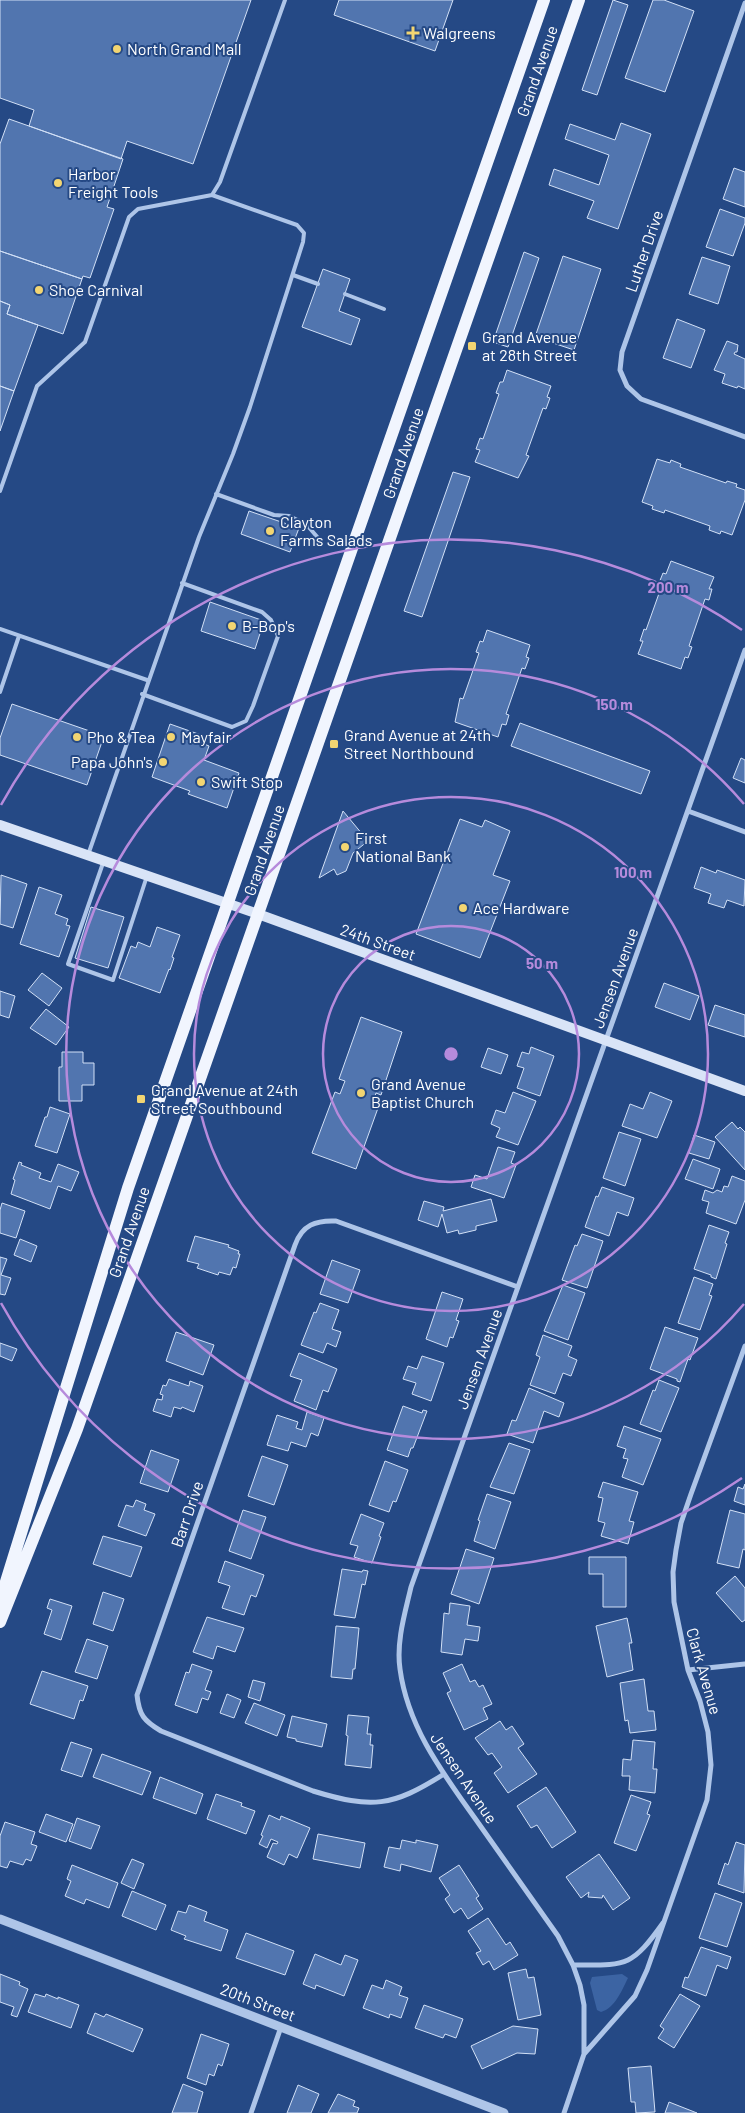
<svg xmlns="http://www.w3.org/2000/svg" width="745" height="2113" font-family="Barlow,sans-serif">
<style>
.green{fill:#3c64a3}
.building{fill:#5175af;stroke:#d2e0f6}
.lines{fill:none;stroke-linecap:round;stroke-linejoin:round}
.service{stroke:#aec5e8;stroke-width:4}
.minor{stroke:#aec5e8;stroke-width:5}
.tertiary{stroke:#aec5e8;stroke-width:9}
.secondary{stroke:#d9e4f7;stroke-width:10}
.primary{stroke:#f1f5fe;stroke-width:12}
.ring{fill:none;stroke:#b68bdc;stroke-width:2.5}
.poi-dot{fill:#f2d572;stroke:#254985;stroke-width:2}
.labels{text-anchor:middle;stroke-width:4;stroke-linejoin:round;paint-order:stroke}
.poi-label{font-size:16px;fill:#fff;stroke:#254985;text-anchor:start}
.street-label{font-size:16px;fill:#fff;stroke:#254985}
.centre{fill:#b68bdc;stroke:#254985;stroke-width:2.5}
.ring-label{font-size:15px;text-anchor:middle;font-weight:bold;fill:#b68bdc;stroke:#254985;stroke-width:4;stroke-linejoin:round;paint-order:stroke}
</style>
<rect width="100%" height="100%" fill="#254985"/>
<!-- green -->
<path class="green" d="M622,1974L628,1978C622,1990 615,2008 601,2012L597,2010L590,1983L592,1977Z"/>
<!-- building -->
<path class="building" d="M0,0H251L193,164L127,141L121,159L29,126L34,110L0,98Z
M339,0H453L435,51L334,15Z
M613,0L628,5L597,95L582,90Z
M653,0H664L694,11L665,92L625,78Z
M9,119L123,159L107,207L114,209L90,278L83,276L82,279L0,251V144Z
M621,123L651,134L618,229L587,218L594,201L549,185L554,169L599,185L609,155L565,139L570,124L615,140Z
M734,168L745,172V207L723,199Z
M720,209L745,218V223L733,256L706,247Z
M0,251L82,279L63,334L7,314L10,305L0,301Z
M524,252L539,258L508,347L493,342Z
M563,256L601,269L574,350L535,337Z
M702,257L730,266L718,304L689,294Z
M323,269L350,279L339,311L360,319L351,345L302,327Z
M0,301L10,305L7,314L38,325L14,391L0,386Z
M677,319L705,330L691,368L663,358Z
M727,341L738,345L737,352H735L734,354L745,359V389L738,386L737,388L722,383L725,374L714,370Z
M507,370L551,386L547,397L550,398L546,409L543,408L526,455L529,456L518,478L475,462L480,450L476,449L480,438L483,439L499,394L496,393L500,382H503Z
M0,386L14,391L0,431Z
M657,459L670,463L671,460L681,464L680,467L726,483L727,481L737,484L736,487L745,490V500L732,535L721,531L720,534L709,530L710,526L665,510L664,513L652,509L653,506L642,502Z
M453,472L470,477L422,617L404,611Z
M249,511L299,528L290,552L241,534Z
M671,561L714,577L709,589H712L709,600L705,599L689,646L692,647L688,658L685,657L681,669L638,654L643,641H640L644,629L646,630L662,585L659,583L663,573L666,574Z
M210,602L264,621L255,649L201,631Z
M487,630L530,645L526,657L529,658L525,669L522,668L506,714L509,715L506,725L502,724L498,737L455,722L460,698L463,699L479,653L476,652L480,641L483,642Z
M12,704L104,736L87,785L0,755V738Z
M520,723L650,771L641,794L511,746Z
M170,724L204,736L202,743L209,746L204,760L239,773L227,808L188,794L190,791L152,777Z
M741,758L745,760V783L733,778Z
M343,811L368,841L353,853L346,871L337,875L334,869L319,878Z
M460,819L482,827L485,820L510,831L493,875L510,881L480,958L416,934Z
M701,867L716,873L717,870L745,880L744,906L727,900L724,908L708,903L711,894L694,888Z
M1,875L27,884L13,928L0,924Z
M39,887L62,895L55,914L68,919L66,925L70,926L59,957L20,944Z
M91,907L124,917L108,968L75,958Z
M157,927L180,935L172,957L174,958L170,970L169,969L160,993L119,978L131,946L136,948L138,942L150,947Z
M42,973L62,988L49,1006L28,990Z
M664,983L699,996L690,1020L655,1007Z
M0,991L15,996L9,1018L0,1015Z
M715,1005L745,1015V1037L708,1025Z
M46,1009L69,1027L56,1045L30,1028Z
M361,1017L402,1032L381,1095L376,1093L372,1106L378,1108L356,1169L312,1153L335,1092L340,1094L345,1081L339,1079Z
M531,1047L554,1056L540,1096L517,1088L524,1068L517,1066L522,1052L529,1054Z
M488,1048L508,1055L501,1074L481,1067Z
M62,1052H83V1063H94V1085H82V1101H59V1067H62Z
M513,1092L536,1101L518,1145L496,1137L500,1128L491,1124L496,1110L505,1113Z
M650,1092L672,1101L657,1138L622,1126L630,1104L643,1109Z
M50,1107L70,1114L57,1153L35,1146L45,1117H47Z
M732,1122L738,1129L740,1127L745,1132V1170L715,1137Z
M619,1132L641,1139L625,1186L603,1178Z
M694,1135L715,1142L709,1159L689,1153Z
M498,1147L515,1152L511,1163L516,1165L504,1198L471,1187L475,1175L487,1179Z
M693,1159L720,1169L713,1189L685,1179Z
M19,1162L22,1163L21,1165L41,1173L39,1178L51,1182L58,1164L79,1172L71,1191L58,1186L50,1209L11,1194L15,1180L13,1179Z
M732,1176L745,1181V1200L736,1224L706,1213L709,1202L702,1200L705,1190L713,1193L717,1190L722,1192L724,1186L728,1187Z
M602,1187L634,1198L628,1216L617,1212L609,1236L585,1227L596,1196L598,1197Z
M491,1199L497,1221L476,1226V1230L459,1234L458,1230L447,1233L442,1214L438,1227L418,1220L424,1201L444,1207L443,1211Z
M2,1203L25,1211L16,1238L0,1233V1210Z
M709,1225L729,1232L725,1243L727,1244L716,1279L711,1277V1275L694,1269Z
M582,1234L603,1241L587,1288L562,1280L575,1245L577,1246Z
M195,1236L229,1245L228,1247L239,1251L238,1254H240L236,1268L233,1267L230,1275L219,1272L218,1275L197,1268L199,1264L187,1261Z
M20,1239L37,1246L31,1262L14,1255Z
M0,1257L7,1259L1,1275L11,1278L5,1295L0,1294Z
M332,1260L360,1270L348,1303L320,1294Z
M694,1277L713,1284L709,1295L712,1296L700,1330L678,1323Z
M563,1285L585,1293L568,1340L544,1331Z
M442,1292L463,1299L456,1320L459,1321L453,1338L450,1337L447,1347L426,1339Z
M320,1303L339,1310L332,1329L341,1332L336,1347L327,1343L323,1353L301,1345L314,1312L316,1313Z
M665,1327L698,1338L690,1360L688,1359L680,1382L677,1381V1379L650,1369Z
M176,1332L214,1345L203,1375L166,1361Z
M543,1335L572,1346L568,1356L577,1360L571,1376L563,1373L555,1394L530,1385L540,1357L536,1355Z
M0,1343L17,1349L12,1361L0,1356Z
M299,1353L337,1369L328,1392L323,1390L316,1410L294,1401L302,1380L290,1376Z
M422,1356L444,1363L431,1401L412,1394L416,1383L403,1379L408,1366L417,1369Z
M169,1379L189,1386L190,1381L203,1386L194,1412L182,1407L181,1409L174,1407L171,1417L153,1411L157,1399L162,1400L163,1395L160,1394L163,1385L166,1386Z
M659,1380L679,1388L661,1432L640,1424L653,1390L655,1391Z
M529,1388L564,1403L559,1417L544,1411L533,1443L507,1434L512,1420L516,1421Z
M403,1406L422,1413L423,1410L427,1411L413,1448H411L408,1457L387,1450Z
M307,1412L324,1418L318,1436L311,1433L306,1447L291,1442L288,1451L267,1445L277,1415L298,1422L296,1428L302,1430Z
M624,1426L661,1439L643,1485L622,1477L628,1459L623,1458L626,1449L617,1446Z
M509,1443L530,1450L514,1494L490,1487Z
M151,1450L179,1460L168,1492L140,1483Z
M262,1456L288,1465L274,1505L248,1496Z
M385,1461L408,1470L396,1502L393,1501L389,1512L369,1505Z
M603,1482L638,1492L629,1521L634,1522L628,1544L601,1536L605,1523L598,1521L603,1498L598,1497Z
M745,1484V1505L734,1501L738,1487L743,1489Z
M487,1494L511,1502L495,1549L474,1541L480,1521L478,1520Z
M136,1500L146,1504L144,1510L155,1514L146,1536L118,1526L126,1505L133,1507Z
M243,1510L266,1517L251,1559L229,1551Z
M730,1510L745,1514V1550L743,1549L739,1568L717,1563Z
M361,1514L384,1523L379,1536L381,1537L372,1563L354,1557L358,1546L350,1544Z
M103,1536L142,1547L131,1577L93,1564Z
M466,1549L494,1558L479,1604L451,1594Z
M589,1557H626V1607H603V1574H589Z
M225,1561L264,1575L256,1597L251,1595L244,1615L222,1608L230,1586L218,1582Z
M342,1569L362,1572L363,1570L368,1571L365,1585L362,1584L355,1618L334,1615Z
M735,1576L745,1588V1620L742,1622L716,1593Z
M103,1592L124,1599L113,1631L93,1624Z
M50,1599L72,1606L61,1640L44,1634L52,1610L47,1608Z
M450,1603L470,1606L467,1625L480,1627L478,1641L465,1639L462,1655L441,1652L444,1613L449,1614Z
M207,1617L244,1628L235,1652L217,1646L213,1659L193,1652Z
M627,1618L632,1643H629L633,1670L607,1677L596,1626Z
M336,1626L359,1628L355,1669H353L352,1679L331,1677Z
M87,1639L108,1646L97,1679L75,1672Z
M192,1664L212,1671L205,1690L211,1692L208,1700L202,1698L197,1713L175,1705L186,1672L189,1673Z
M462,1664L470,1682L475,1680L479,1687L483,1685L492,1704L483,1708L488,1719L464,1730L447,1693L451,1691L443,1673Z
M42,1671L88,1686L83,1701L80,1700L74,1719L30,1704Z
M644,1679L648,1711H654L656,1730L630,1733L628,1720L625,1721L620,1683Z
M253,1680L265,1683L260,1701L248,1697Z
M227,1694L241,1700L234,1718L220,1713Z
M254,1703L285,1715L277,1736L245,1723Z
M348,1715L369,1717L367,1734H371L370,1745H373L371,1768L345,1765L348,1736L346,1735Z
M292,1716L327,1724L322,1747L296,1741V1739L287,1737Z
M500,1721L506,1730L512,1726L524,1744L518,1748L537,1774L508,1793L494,1773L502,1767L492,1753L488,1755L475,1738Z
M633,1740L655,1742L653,1769H657L655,1793L629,1790L630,1776H622L623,1759L631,1760Z
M71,1742L92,1749L82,1777L61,1770Z
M102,1754L151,1772L142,1795L93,1777Z
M160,1777L203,1794L196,1814L153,1798Z
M546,1787L576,1832L552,1848L537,1825L531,1828L517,1806Z
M216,1794L242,1803L241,1806L255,1811L246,1834L207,1819Z
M631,1795L651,1802L647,1814L650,1815L636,1851L614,1843Z
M46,1814L73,1824L66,1842L39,1832Z
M269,1815L280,1820L281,1816L310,1828L297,1858L289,1854L284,1865L267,1857L273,1843L277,1844L278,1842L271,1839L267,1848L259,1844L263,1836L261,1835Z
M77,1818L100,1826L91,1849L69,1841Z
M5,1822L35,1832L31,1844L37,1846L31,1861L26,1859L23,1865L10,1861L7,1868L0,1866V1836Z
M318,1834L365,1843L360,1868L313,1859Z
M402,1840L416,1843V1840L438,1845L431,1872L401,1864L400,1871L384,1867L389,1847L400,1849Z
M736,1842L745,1845L744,1893L718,1884L725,1863L728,1865Z
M599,1854L630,1898L613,1910L603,1895L602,1898L588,1897L589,1892L581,1898L566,1877Z
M132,1859L144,1864L134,1889L121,1883Z
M72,1865L118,1883L109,1908L86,1899L84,1904L65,1896L71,1881L67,1879Z
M459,1865L479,1896L476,1898L483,1909L468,1919L461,1908L454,1913L445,1899L450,1895L439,1878Z
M132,1891L166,1905L156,1930L122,1916Z
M715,1893L742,1903L727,1947L699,1938Z
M189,1905L207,1912L204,1921L228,1930L221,1951L184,1939L186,1936L171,1930L178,1911L186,1913Z
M488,1918L506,1945L510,1942L518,1955L494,1970L489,1961L483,1965L476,1953L481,1951L468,1931Z
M246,1933L294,1951L285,1975L236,1958Z
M701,1947L731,1957L727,1969L717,1965L706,1996L682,1987L685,1977L688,1978Z
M315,1954L341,1965L345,1955L358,1960L344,1996L316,1985L315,1989L303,1984Z
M526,1969L528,1978L534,1977L541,2015L518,2020L508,1973Z
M0,1974L20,1982L19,1985L28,1989L17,2017L11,2015L14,2007L0,2002Z
M386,1980L402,1987L399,1995L408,1998L401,2018L390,2014L389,2018L363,2008L372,1985L383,1989Z
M35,1994L45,1997L46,1994L58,1999V1997L79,2005L71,2028L28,2012Z
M680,1994L700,2006L674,2048L658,2038L664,2029L660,2026Z
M424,2005L463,2019L456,2038L445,2034L443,2038L415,2028Z
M95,2013L104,2017L106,2014L143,2029L133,2052L87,2033Z
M513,2026L538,2029L535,2054L517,2053L482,2069L471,2046Z
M201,2034L229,2044L222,2066L218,2064L214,2076L209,2074L206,2085L187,2078Z
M651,2066L655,2112L636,2113L635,2102H631L628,2068Z
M183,2084L203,2092L197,2113H172Z
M298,2085L319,2094L311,2113H287Z
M338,2094L355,2101L353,2106L359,2108L357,2113H328Z
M669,2102L697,2113H665Z"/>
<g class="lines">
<!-- service -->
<path class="service" d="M293,275L318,284
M345,294L384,309
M0,491L37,386L85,342L129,217L138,209L212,195L220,182L285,0
M216,494L274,515L289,516L306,524L319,539
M0,629L147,680
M0,692L19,636
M142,694L232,727L246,721L253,706L278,636L271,620L262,612L182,583
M88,855L199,537L233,454L250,407L303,242L304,233L297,225L212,195
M103,863L68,964L113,980L147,876"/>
<!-- minor -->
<path class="minor" d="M745,3L622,352L620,370L627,386L641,399L745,437
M688,811L745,832
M688,1670L745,1664
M444,1774C392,1807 372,1809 313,1791L161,1731C144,1721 139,1715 137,1695L295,1245C302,1225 316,1220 336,1221L518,1287
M573,1965C626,1965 631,1968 663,1923
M584,2054V2005L580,1985L573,1965L558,1936C531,1898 505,1861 479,1824C445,1776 408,1729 400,1669C396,1642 405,1613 411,1587L745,650
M251,2113L281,2027
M564,2113L584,2054L635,1996L647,1970L707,1800L711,1765L708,1732L700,1701L688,1670L674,1602L673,1572L676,1550L681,1523L691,1494L745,1346"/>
<!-- tertiary -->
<path class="tertiary" d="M0,1919L504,2113"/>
<!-- secondary -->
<path class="secondary" d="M0,825L258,914L745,1091"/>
<!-- primary -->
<path class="primary" d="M0,1601L128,1188L544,0
M0,1622L77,1429L579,0"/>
</g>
<!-- distance rings -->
<g class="ring">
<circle cx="451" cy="1054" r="128"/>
<circle cx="451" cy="1054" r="257"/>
<path d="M744 1304A385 385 0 1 1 744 804"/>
<path d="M742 1478A514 514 0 0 1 1 1303M1 805A514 514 0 0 1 742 630"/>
</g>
<!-- markers -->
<g class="poi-dot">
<path d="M410.5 25.5h5v5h5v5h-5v5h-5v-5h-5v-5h5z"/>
<circle cx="117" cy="49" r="5"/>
<circle cx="58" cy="183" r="5"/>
<circle cx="39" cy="290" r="5"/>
<rect x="467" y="341" width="10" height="10" rx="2.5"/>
<circle cx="270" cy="531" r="5"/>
<circle cx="232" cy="626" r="5"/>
<circle cx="77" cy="737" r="5"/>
<circle cx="171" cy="737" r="5"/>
<rect x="329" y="739" width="10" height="10" rx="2.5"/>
<circle cx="163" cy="762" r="5"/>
<circle cx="201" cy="782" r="5"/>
<circle cx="345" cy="847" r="5"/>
<circle cx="463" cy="908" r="5"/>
<circle cx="361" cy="1093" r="5"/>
<rect x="136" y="1094" width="10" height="10" rx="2.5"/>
</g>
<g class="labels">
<!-- poi labels -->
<g class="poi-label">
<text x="423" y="39">Walgreens</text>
<text x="127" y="55">North Grand Mall</text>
<text x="68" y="180">Harbor<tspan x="68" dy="18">Freight Tools</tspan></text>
<text x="49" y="296">Shoe Carnival</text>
<text x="482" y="343">Grand Avenue<tspan x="482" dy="18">at 28th Street</tspan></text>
<text x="280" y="528">Clayton<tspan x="280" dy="18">Farms Salads</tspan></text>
<text x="242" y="632">B-Bop's</text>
<text x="344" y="741">Grand Avenue at 24th<tspan x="344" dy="18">Street Northbound</tspan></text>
<text x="87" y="743">Pho &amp; Tea</text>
<text x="181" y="743">Mayfair</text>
<text x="153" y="768" text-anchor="end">Papa John's</text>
<text x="211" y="788">Swift Stop</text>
<text x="355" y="844">First<tspan x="355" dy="18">National Bank</tspan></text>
<text x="473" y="914">Ace Hardware</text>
<text x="371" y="1090">Grand Avenue<tspan x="371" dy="18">Baptist Church</tspan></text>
<text x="151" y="1096">Grand Avenue at 24th<tspan x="151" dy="18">Street Southbound</tspan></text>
</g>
<!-- street labels -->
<g class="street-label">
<text transform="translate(537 71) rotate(-71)" y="6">Grand Avenue</text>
<text transform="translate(644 251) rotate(-71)" y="6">Luther Drive</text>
<text transform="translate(403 453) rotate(-71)" y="6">Grand Avenue</text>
<text transform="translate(264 850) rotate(-71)" y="6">Grand Avenue</text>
<text transform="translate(378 942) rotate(20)" y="6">24th Street</text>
<text transform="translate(615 978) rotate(-70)" y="6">Jensen Avenue</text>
<text transform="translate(129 1232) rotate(-71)" y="6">Grand Avenue</text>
<text transform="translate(479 1359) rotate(-70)" y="6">Jensen Avenue</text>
<text transform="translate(187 1514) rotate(-71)" y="6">Barr Drive</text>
<text transform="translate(704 1671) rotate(74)" y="6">Clark Avenue</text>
<text transform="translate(464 1778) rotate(56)" y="6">Jensen Avenue</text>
<text transform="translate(258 2002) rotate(21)" y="6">20th Street</text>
</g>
</g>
<circle cx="451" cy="1054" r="8" class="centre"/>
<g class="ring-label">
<text x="668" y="593">200 m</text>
<text x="614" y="710">150 m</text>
<text x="633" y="878">100 m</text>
<text x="542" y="969">50 m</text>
</g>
</svg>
